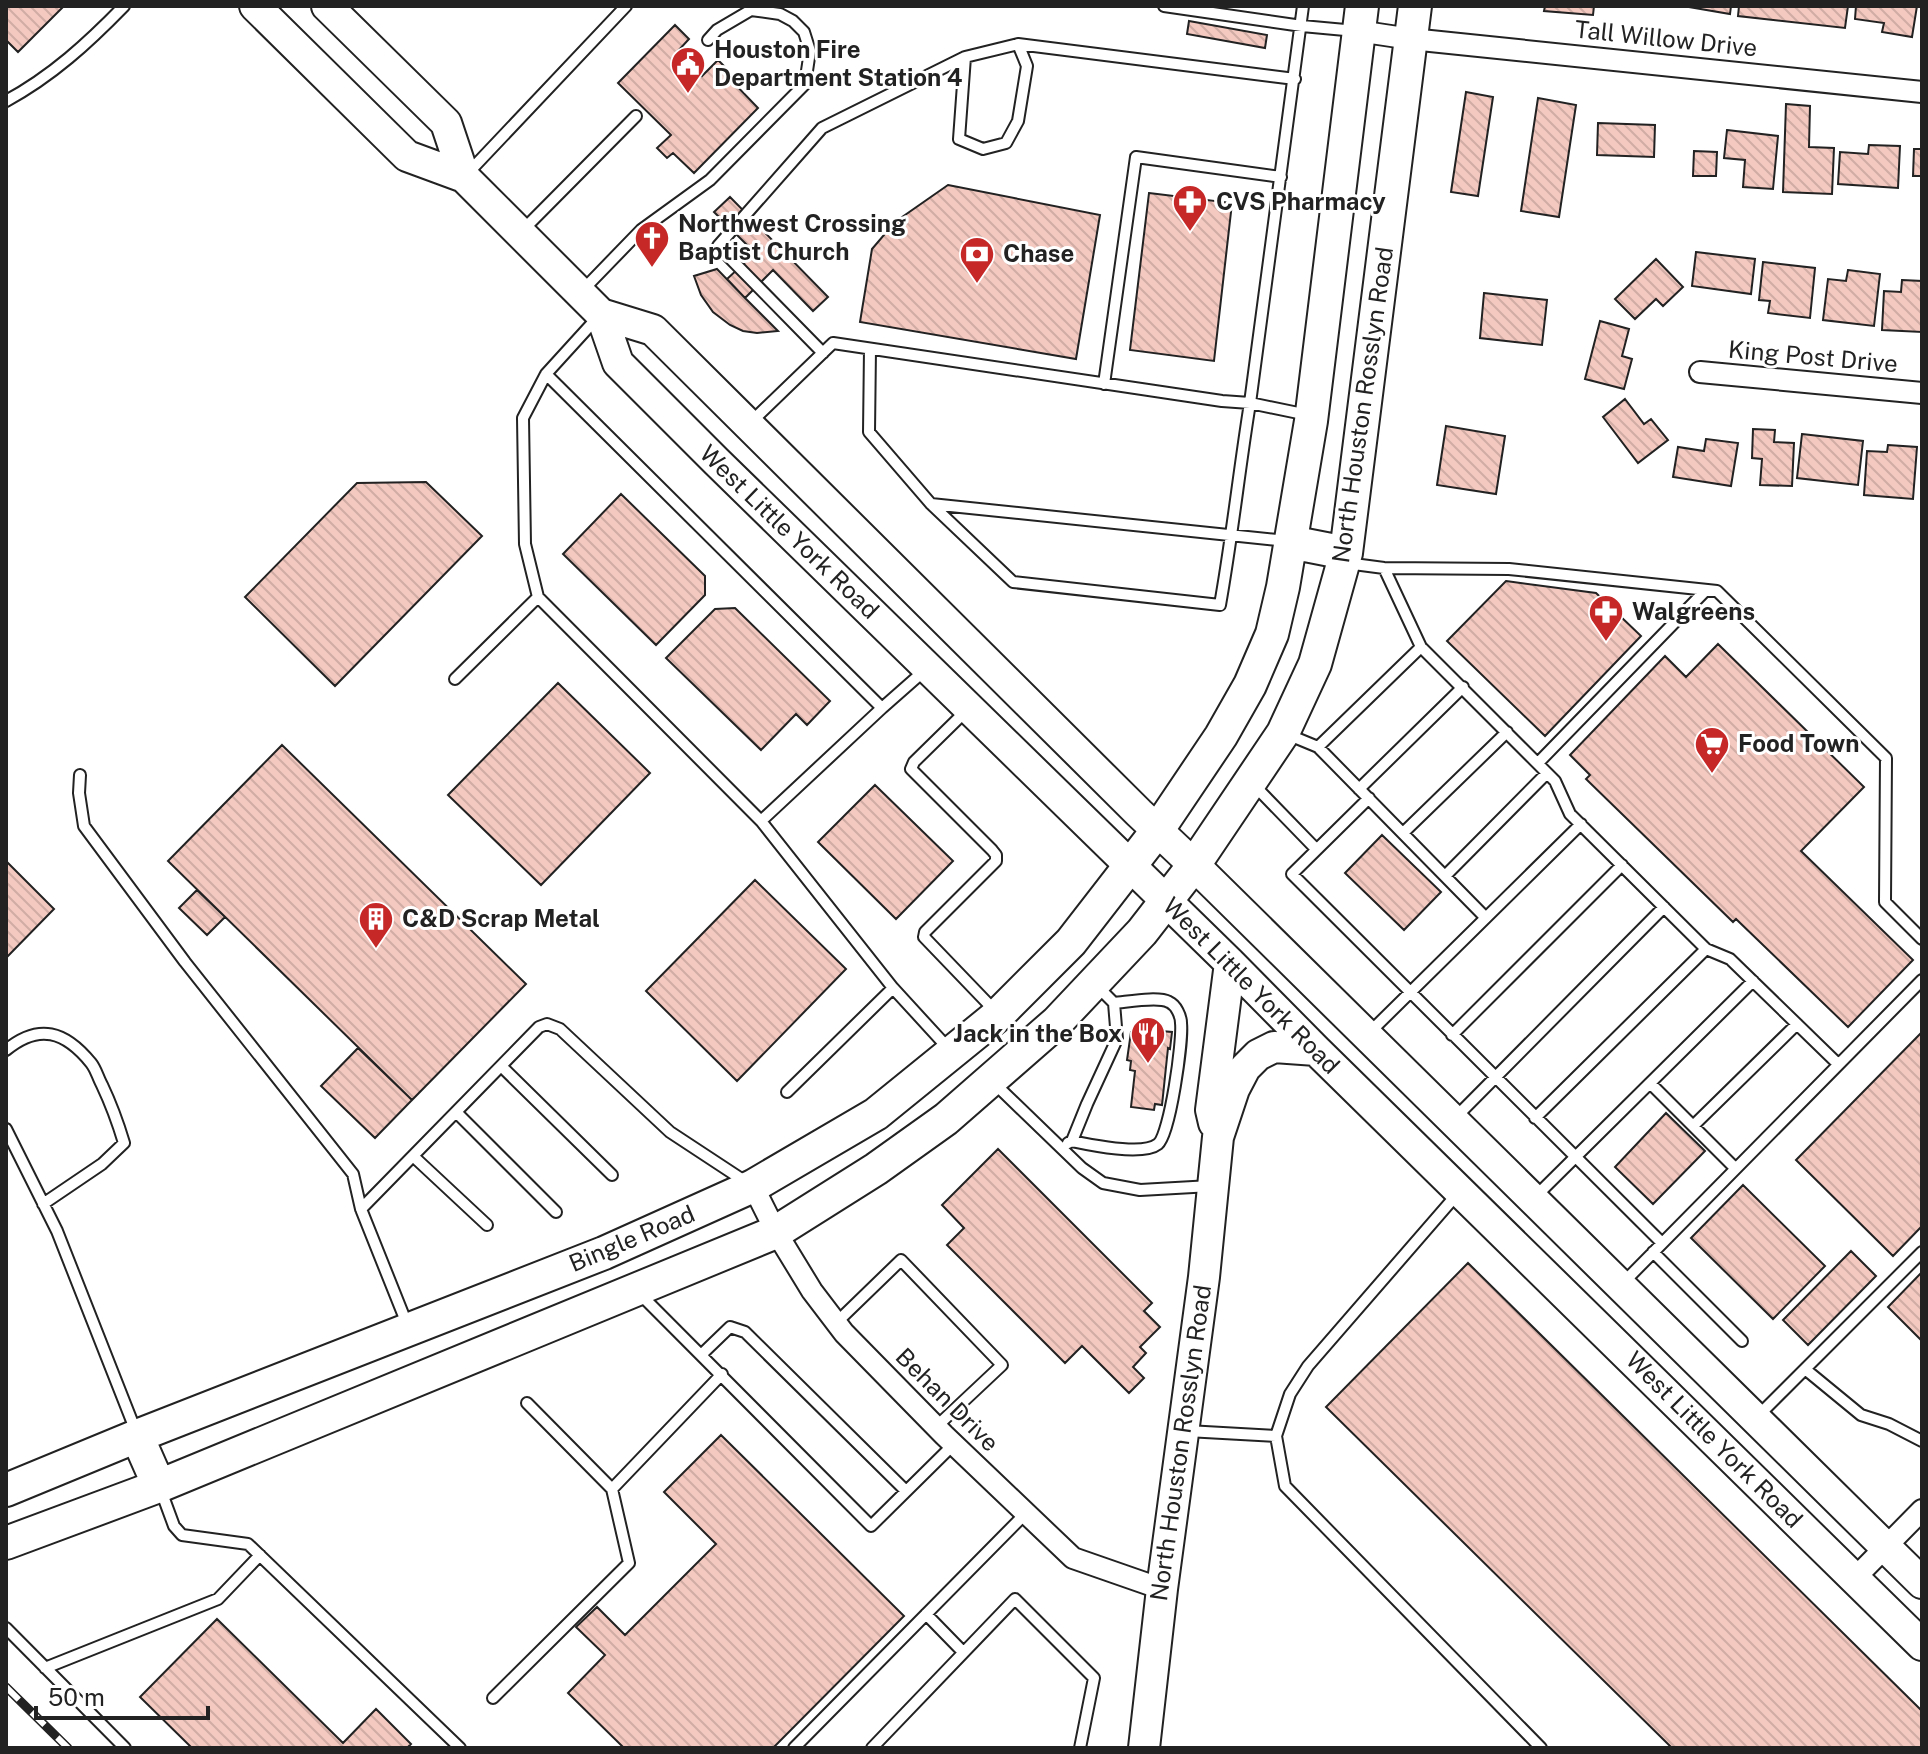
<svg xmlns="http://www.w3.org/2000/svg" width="1928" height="1754" font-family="'Public Sans',sans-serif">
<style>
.building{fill:url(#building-back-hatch);stroke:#222;stroke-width:2}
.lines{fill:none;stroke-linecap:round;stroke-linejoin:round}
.lane-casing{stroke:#222;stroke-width:14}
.street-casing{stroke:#222;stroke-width:24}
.secondary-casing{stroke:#222;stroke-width:34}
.primary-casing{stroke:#222;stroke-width:36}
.lane{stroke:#fff;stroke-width:10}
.street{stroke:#fff;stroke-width:20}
.secondary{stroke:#fff;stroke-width:30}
.primary{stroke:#fff;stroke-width:32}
.rail-casing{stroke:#222;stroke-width:9}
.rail{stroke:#fff;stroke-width:6;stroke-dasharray:18;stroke-linecap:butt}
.labels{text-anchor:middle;stroke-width:6;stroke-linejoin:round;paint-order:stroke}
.street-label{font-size:24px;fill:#222;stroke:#fff}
.poi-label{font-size:24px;font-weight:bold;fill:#222;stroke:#fff;text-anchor:start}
</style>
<defs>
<pattern id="building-back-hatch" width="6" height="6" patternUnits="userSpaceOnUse" patternTransform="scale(2)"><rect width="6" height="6" fill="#f3c9c0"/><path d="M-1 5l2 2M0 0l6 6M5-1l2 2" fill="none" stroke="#d0aca5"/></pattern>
</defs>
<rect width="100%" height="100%" fill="#fff"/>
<!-- building -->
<path class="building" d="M6,6H64L18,52L6,40Z
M1545,6H1594L1593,15L1544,11Z
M1683,6H1731L1730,14Z
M1739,6H1848L1845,28L1738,16Z
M1856,6H1917L1912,37L1882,32L1884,23L1855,19Z
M1189,21L1267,35L1265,48L1187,34Z
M675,25L689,39L677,52L702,76L718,60L731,73L728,77L758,108L694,173L673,153L667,158L657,148L671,135L618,83Z
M1466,92L1493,97L1478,196L1451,192Z
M1538,98L1576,105L1559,217L1521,211Z
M1786,104L1810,106L1809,147L1834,148L1832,194L1783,192Z
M1598,123L1655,125L1654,157L1597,155Z
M1727,130L1778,136L1773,189L1743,187L1745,160L1724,158Z
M1869,145L1900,146L1898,188L1838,184L1840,152L1868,154Z
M1914,149H1922V176H1913Z
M1694,151L1717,152L1716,176H1693Z
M948,185L1100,215L1076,359L860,322L872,249L895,222Z
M1149,193L1232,203L1214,361L1130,350Z
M730,197L828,297L813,311L773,270L745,298L727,279L755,253L714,212Z
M1696,252L1755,259L1751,294L1692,286Z
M1656,259L1683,287L1663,306L1656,299L1635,319L1615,299Z
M1763,262L1815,268L1810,318L1768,313L1770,301L1759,300Z
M717,269L745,298L778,331L757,333L743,331L730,325L713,312L701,295L694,276Z
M1848,270L1880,274L1874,326L1823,320L1828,279L1846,281Z
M1902,280L1922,281V332L1882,330L1884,291L1901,292Z
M1484,293L1547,300L1542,345L1480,338Z
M1600,321L1629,329L1622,356L1632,359L1624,389L1585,379Z
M1625,399L1644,424L1651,419L1668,440L1638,463L1603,417Z
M1446,426L1505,436L1496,494L1437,485Z
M1753,429L1775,430L1774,442L1794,443L1792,486L1760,485L1762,459L1752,458Z
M1802,434L1863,441L1858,485L1797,478Z
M1706,439L1738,443L1731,486L1673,477L1678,447L1704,451Z
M1888,445L1917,447L1913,499L1864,495L1867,451L1887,452Z
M426,482L482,536L335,686L245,597L357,483Z
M621,494L705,576V595L656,645L563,554Z
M1506,581L1596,593L1641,636L1545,736L1447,641Z
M735,608L830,701L807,725L796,714L761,750L666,658L715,609Z
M1718,644L1864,787L1801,851L1913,960L1848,1027L1736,919L1733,922L1586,779L1590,775L1570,755L1665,656L1686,677Z
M558,683L650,773L541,885L448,795Z
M282,745L526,984L412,1100L168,861Z
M875,785L953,861L896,919L818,842Z
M1382,835L1441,892L1404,930L1345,873Z
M6,861L54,909L6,958Z
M755,880L846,969L737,1081L646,991Z
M197,890L225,917L207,935L179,908Z
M1150,1025L1162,1026L1161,1031L1172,1032L1170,1049L1168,1048L1162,1105L1155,1104L1154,1110L1131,1107L1135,1071L1130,1070L1131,1061L1127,1060L1131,1032H1135V1027L1150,1029Z
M1922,1032V1226L1893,1256L1796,1160Z
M358,1048L412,1100L375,1138L321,1086Z
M1666,1113L1705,1151L1653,1204L1615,1167Z
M998,1149L1152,1303L1144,1311L1160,1327L1140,1347L1146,1353L1133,1367L1144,1378L1129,1393L1082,1346L1065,1363L947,1245L964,1228L942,1205Z
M1743,1185L1825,1266L1773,1319L1691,1238Z
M1851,1251L1876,1276L1808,1345L1783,1320Z
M1468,1263L1922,1711V1748H1672L1326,1407Z
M1922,1272V1341L1888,1307Z
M721,1435L904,1616L773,1748H624L568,1693L605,1655L576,1627L597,1607L625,1635L716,1544L664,1492Z
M217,1619L343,1743L376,1709L411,1744L407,1748H192L140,1697Z"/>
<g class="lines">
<!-- lane casing -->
<g class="lane-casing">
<path id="lane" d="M1164,6L1302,26L1356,31
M1018,44L1027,66L1018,121L1006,143L983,149L959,139L965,57L1018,44L1295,79
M6,101C52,76 88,43 124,6
M468,173L626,6
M522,231L636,116
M581,292L641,230L710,180L805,84L810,51L804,32L793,21L780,14L751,10L717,30L708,40
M597,318L546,374L523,418L525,544L538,597L761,821L893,988L948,1048
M870,349L869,432L931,504L1013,582L1220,605C1232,538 1239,471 1250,403L1303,6
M823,353L718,246L822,128L965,57
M546,374L882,708L924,671
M1104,384L1136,157L1281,177
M750,423L833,343L1222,401L1250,403L1308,415
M931,504L1287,541
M1346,563L1384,568L1509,569L1717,591L1886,758L1885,902L1922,939
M1384,568L1421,647L1555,781L1570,814L1706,949L1730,959L1838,1064
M455,679L538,597
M967,710L914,762L911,769L992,850L996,855V861L925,932L924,937L997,1013
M1289,735L1318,747L1485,917
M1318,747L1421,647
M1538,763L1706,590
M80,775L79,793L84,826L185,962L353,1174L361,1209L407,1324
M1252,783L1316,849
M1359,789L1463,687
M1369,798L1292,874L1662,1243
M761,821L882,708
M1403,833L1507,732
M1445,876L1547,773
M1368,1034L1581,824
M1452,1035L1622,865
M6,1050C39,1023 65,1031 91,1063C96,1069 98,1078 102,1085C111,1104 118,1123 124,1143L102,1164L43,1204
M501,1066L612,1175
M1650,1083L1735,1168
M995,1084L1082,1168L1103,1183L1140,1190L1211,1186
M787,1092L893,988
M456,1112L556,1212
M1535,1118L1706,949
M1454,1119L1664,907
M1693,1126L1797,1024
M6,1129L57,1231L137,1434
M1072,1141C1091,1145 1143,1156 1158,1144C1170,1134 1183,1041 1181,1023C1181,1016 1176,1005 1169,1002C1158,996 1127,1002 1114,1003
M1068,1143L1072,1141L1087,1104L1117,1039L1114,1003L1097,986
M413,1156L487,1225
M1534,1198L1753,981
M361,1209L539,1027L547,1024L560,1029L670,1132L746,1182
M1653,1252L1742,1341
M1622,1284L1922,980
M640,1294L871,1526L954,1444
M836,1323L901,1260L1002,1365L936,1427
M702,1354L730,1327L745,1332L906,1491
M1805,1369L1922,1252
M527,1403L612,1489
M1757,1417L1805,1369L1861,1415L1889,1424L1922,1441
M1187,1431L1276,1436L1285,1486L1541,1748
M1276,1436L1290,1394L1308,1366L1459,1192
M160,1488L174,1526L182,1535L248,1544L460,1748
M926,1614L963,1652
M6,1628L125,1748
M45,1668L218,1599L260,1555
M493,1698L629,1563L612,1489L722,1374
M794,1748L1026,1513
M872,1748L1015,1599L1094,1678L1080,1748"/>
</g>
<!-- street casing -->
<g class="street-casing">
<path id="street" d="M1358,31L1411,39L1922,92
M1700,372L1922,393
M753,1186L776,1232L812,1291L844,1333L944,1435L1073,1558L1162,1589
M1855,1578L1922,1510"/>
</g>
<!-- secondary casing -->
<g class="secondary-casing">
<path id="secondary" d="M255,6L407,156L464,177L601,314L618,363L716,461L1230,963L1316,1050L1922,1645
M327,6L446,123L464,177
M601,314L653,330L1139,813L1194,865L1922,1583
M1214,1123L1211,1110L1230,963
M1144,1748L1162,1589L1204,1277L1218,1137L1234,1089L1245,1068L1258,1055L1274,1047L1316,1050"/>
</g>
<!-- primary casing -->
<g class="primary-casing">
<path id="primary" d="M1290,542L1346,553
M137,1436L159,1486
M6,1490L137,1436L604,1253L753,1186L876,1114L998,1015L1071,942L1157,831L1221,736L1250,685L1272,634L1283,587L1311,421L1362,6
M6,1543L159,1486L776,1232L876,1169L946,1119L1057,1022L1142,932L1194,865L1283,733L1315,664L1346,553L1415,6"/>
</g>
<!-- lane -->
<use href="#lane" class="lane"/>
<!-- street -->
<use href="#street" class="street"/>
<!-- secondary -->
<use href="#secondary" class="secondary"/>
<!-- primary -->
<use href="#primary" class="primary"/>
<!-- rail casing -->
<g class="rail-casing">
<path id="rail" d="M6,1687L68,1748"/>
</g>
<!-- rail -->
<use href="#rail" class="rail"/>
</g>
<!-- icons -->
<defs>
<g id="civic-pin" transform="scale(1.8)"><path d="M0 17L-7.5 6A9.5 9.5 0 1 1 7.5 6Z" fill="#c62828" stroke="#fff"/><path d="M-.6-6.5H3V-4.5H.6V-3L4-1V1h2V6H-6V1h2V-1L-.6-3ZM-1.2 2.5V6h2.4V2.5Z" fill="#fff"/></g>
<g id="pharmacy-pin" transform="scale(1.8)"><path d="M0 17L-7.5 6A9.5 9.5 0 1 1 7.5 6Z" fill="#c62828" stroke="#fff"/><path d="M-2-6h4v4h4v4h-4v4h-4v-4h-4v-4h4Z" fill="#fff"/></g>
<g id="church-pin" transform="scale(1.8)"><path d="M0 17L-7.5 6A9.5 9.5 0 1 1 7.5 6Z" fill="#c62828" stroke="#fff"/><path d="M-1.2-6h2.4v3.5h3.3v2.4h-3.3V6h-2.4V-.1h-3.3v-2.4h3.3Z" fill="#fff"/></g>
<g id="bank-pin" transform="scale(1.8)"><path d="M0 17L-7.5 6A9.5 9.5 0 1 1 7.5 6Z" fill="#c62828" stroke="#fff"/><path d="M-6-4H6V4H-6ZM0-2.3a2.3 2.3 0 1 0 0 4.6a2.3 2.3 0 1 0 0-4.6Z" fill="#fff"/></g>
<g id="supermarket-pin" transform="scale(1.8)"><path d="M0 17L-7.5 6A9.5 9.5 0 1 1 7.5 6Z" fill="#c62828" stroke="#fff"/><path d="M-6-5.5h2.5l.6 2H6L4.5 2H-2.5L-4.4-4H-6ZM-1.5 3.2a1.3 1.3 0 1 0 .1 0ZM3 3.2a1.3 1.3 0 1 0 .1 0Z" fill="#fff"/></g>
<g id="building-pin" transform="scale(1.8)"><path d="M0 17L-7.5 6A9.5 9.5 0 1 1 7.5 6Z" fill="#c62828" stroke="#fff"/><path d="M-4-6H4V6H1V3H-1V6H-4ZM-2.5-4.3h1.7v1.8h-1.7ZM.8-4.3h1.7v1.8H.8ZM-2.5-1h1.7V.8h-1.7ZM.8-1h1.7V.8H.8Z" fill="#fff"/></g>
<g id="restaurant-pin" transform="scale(1.8)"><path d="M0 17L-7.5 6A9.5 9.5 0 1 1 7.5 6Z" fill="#c62828" stroke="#fff"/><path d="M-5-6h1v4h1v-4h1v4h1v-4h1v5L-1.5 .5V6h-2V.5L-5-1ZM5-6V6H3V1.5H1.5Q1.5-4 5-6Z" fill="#fff"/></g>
</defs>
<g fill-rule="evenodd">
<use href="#civic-pin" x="688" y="64"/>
<use href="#pharmacy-pin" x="1190" y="202"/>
<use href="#church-pin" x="652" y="238"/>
<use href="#bank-pin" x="977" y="254"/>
<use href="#pharmacy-pin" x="1606" y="612"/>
<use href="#supermarket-pin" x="1712" y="744"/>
<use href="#building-pin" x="376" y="919"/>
<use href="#restaurant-pin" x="1148" y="1034"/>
</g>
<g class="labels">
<!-- street labels -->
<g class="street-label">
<text transform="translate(1666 39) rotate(6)" y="8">Tall Willow Drive</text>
<text transform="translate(1813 357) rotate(5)" y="8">King Post Drive</text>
<text transform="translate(1363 405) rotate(-82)" y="8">North Houston Rosslyn Road</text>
<text transform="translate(789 532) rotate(44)" y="8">West Little York Road</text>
<text transform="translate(1251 986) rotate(45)" y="8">West Little York Road</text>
<text transform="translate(632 1239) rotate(-23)" y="8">Bingle Road</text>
<text transform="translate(947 1400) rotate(45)" y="8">Behan Drive</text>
<text transform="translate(1714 1440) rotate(45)" y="8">West Little York Road</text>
<text transform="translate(1181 1443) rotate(-82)" y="8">North Houston Rosslyn Road</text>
</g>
<!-- poi labels -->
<g class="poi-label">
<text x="714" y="58">Houston Fire<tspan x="714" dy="28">Department Station 4</tspan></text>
<text x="1216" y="210">CVS Pharmacy</text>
<text x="678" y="232">Northwest Crossing<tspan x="678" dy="28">Baptist Church</tspan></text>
<text x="1003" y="262">Chase</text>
<text x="1632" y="620">Walgreens</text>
<text x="1738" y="752">Food Town</text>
<text x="402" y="927">C&amp;D Scrap Metal</text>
<text x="1122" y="1042" text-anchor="end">Jack in the Box</text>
</g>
</g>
<!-- border -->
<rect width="1928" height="1754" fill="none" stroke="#222222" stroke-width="16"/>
<!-- scale -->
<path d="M36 1706v12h172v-12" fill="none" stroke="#222222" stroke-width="4"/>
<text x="48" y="1706" font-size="24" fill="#222222" stroke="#ffffff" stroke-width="6" paint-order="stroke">50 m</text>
</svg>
